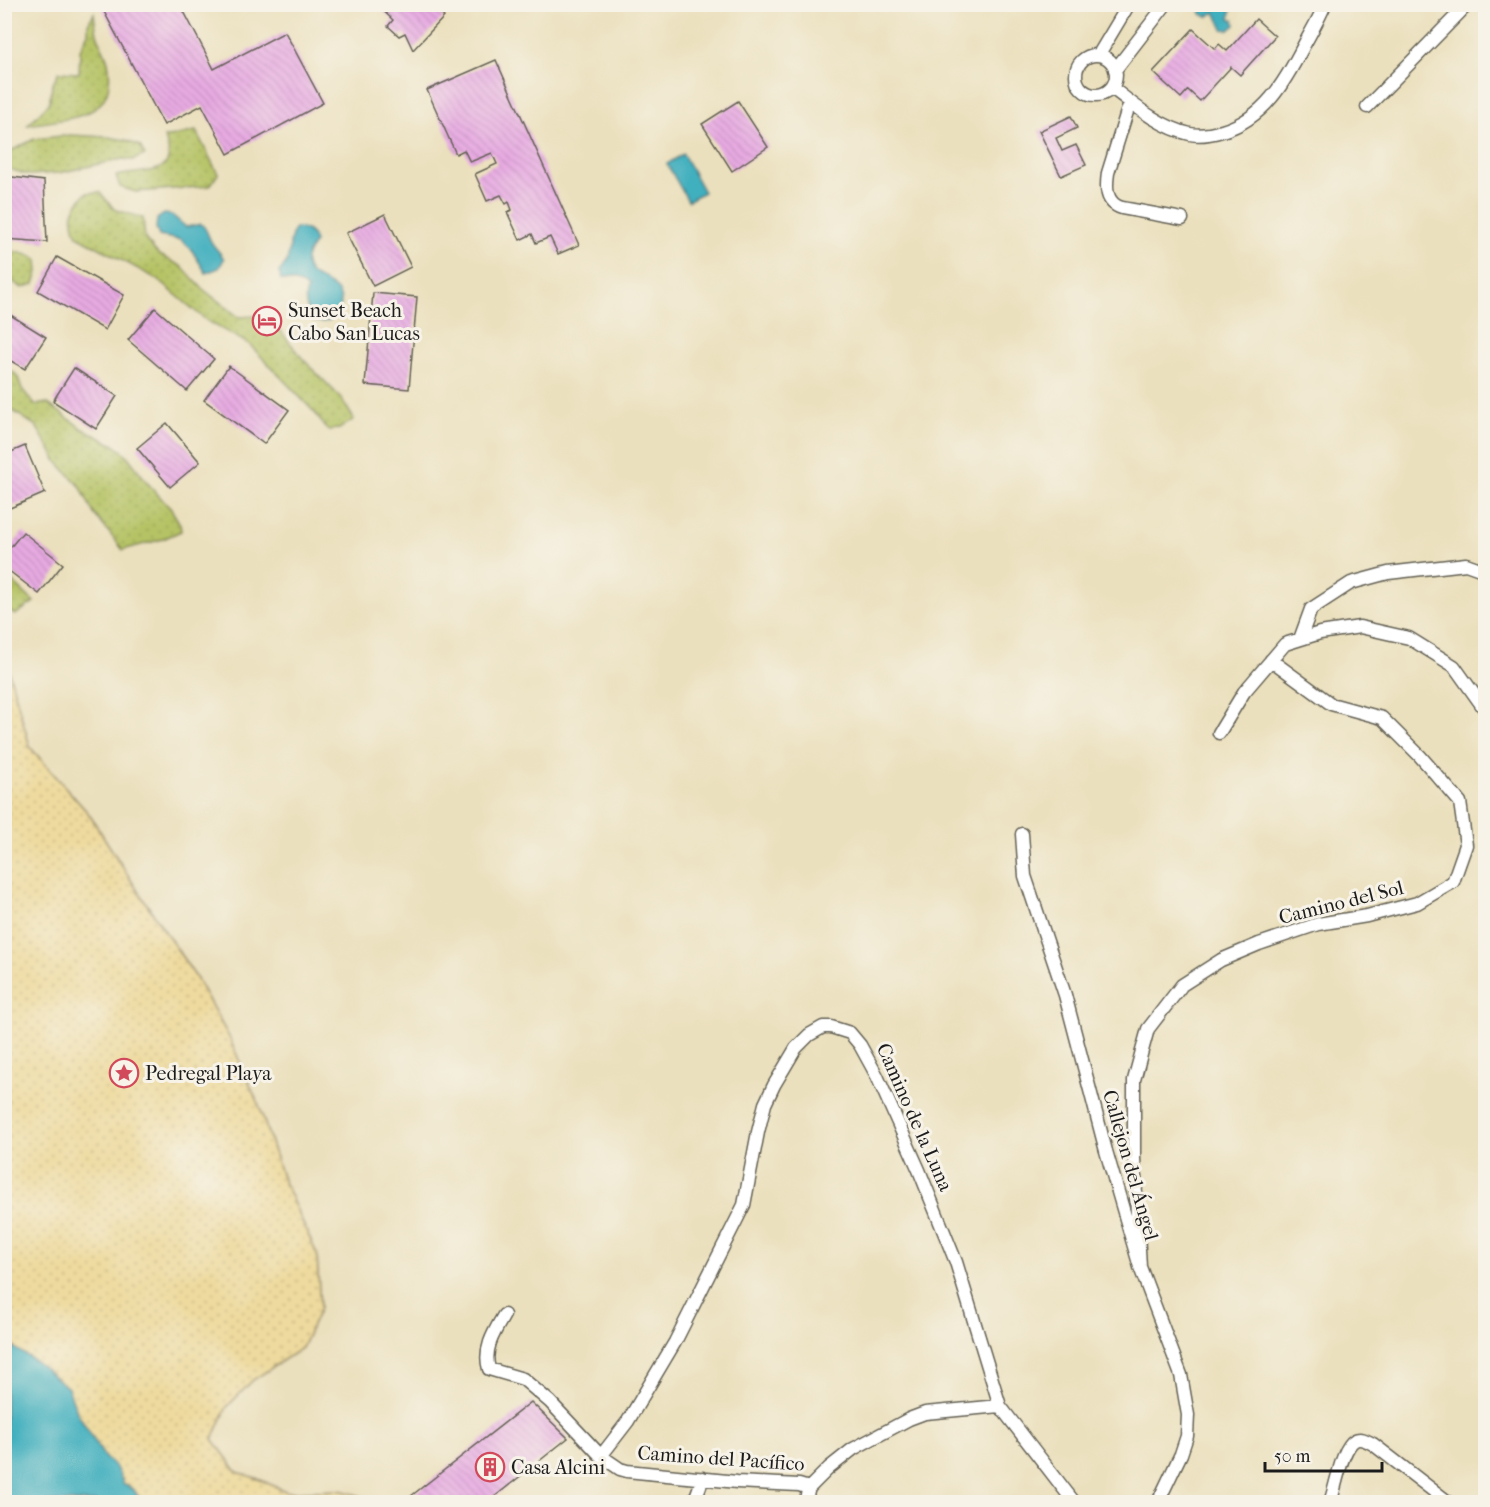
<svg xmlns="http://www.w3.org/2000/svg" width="1490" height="1507" font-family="'IM FELL French Canon',serif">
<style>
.green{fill:url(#green-dots);stroke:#697040;stroke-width:1.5}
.sand{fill:url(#sand-dots);stroke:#857b5d;stroke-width:1.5}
.water{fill:#41afbe;stroke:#2e666d;stroke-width:1.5}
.building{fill:url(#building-back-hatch)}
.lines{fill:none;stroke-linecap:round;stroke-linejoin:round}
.street-casing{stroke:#646154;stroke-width:15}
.street{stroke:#fff;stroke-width:12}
.labels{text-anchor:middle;stroke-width:6;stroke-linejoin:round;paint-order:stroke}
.poi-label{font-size:20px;fill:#1c1c1c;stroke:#f7f3e8;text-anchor:start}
.street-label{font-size:20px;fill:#1c1c1c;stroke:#f7f3e8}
</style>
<defs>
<pattern id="green-dots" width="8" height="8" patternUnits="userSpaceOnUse" patternTransform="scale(1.5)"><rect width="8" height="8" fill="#b6c365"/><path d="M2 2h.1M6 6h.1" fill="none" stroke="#9ca757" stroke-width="1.8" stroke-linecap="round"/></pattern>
<pattern id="sand-dots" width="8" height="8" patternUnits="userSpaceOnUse" patternTransform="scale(1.5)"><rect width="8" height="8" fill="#eeda9e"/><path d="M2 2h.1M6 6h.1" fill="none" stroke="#ccba88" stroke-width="1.8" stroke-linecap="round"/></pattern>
<pattern id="building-back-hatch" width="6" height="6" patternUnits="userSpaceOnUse" patternTransform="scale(1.5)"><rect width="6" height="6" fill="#e7aae2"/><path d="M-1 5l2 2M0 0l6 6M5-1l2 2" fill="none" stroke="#c692c1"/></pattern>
</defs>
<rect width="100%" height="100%" fill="#f7f3e8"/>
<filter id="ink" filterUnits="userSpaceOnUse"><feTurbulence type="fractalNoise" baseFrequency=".0167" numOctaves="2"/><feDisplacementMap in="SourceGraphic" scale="12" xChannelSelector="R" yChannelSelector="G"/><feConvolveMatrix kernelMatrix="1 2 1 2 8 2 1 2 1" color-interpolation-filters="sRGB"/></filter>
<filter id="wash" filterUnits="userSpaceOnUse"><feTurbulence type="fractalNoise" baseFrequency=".008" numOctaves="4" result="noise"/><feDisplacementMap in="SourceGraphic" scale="24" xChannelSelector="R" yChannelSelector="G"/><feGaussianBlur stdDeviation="1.35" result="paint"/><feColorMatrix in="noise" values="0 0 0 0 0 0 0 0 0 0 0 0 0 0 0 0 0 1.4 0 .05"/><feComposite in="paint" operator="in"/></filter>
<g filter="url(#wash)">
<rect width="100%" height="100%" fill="#ebe0bd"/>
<!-- green -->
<path class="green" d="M94,13C95,22 96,32 99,40C102,48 106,54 108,62C119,120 70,118 28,125L49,103L53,82L59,72L79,73L80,50L88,33V24Z
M196,131L218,174L210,186L136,192L120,187L116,176C139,169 183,179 164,137C174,138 185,133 196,131Z
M70,135L108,137L126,140L140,146L145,155L133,160L122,159L59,173L29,175L5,168V154L34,139Z
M100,192L114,209L143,218L145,239L158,254L181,266L204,290L239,317L254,316L266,313L303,359L341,398L354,419L339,429L327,430L315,413L249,344L207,321L157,279L77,236C69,215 71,210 86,193Z
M4,249C16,253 26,252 37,259L38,272L34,284L22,288L5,276Z
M5,367L17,375L22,389L35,405L47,403L83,429L114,445L125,453L151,487L171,509L180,524L181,531L163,539L123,550L94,514L80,486L58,463L36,426L10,409L5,401Z
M4,574L34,602L15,615L5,607Z"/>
<!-- sand -->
<path class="sand" d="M4,654L30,747L89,814L138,891L195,976L229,1037L260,1108L283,1180L317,1254L320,1308L302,1348L253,1380L227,1407L213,1439L237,1472L256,1478L288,1492L340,1490L381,1502H142L134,1490L124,1484L115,1466L105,1458L77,1412L68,1388L35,1361L5,1342Z"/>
<!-- water -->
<path class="water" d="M1206,5H1232L1230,18L1234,20L1235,25L1229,30L1223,29L1215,12L1207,17L1201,14L1200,9Z
M683,154L704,192L688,201L667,164Z
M164,214L172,215L186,227L201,224C209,230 207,238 214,246C218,251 221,253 224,259L219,268L206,273L191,249L181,240L159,236L156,228L157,219Z
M295,228C306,228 312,231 315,242C310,250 303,257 307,267C312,283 347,282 340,308C338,314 333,318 328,321C323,322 318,322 314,321C307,310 303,302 307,289C301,281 291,282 281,280L279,272C296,253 285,245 295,228Z
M5,1342L35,1361L68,1388L77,1412L105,1458L115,1466L124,1484L134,1490L142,1502H5Z"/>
<g id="blocks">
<!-- building -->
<path class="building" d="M100,4H180L214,69L285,32L323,103L228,154L202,105L164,125Z
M376,4H430L444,17L413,50L405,33L399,36L388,26L393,20Z
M1256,19L1275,36L1240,75L1231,67L1200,101L1188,90L1181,98L1153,72L1193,29L1215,49L1219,44L1227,51Z
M496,60L579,245L558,254L550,237L536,243L532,234L520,240L507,212L512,210L509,202L506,204L501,195L487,201L475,174L497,164L492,153L470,162L464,150L456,154L427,90Z
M738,101L768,147L732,171L702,124Z
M1071,116L1077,128L1056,138L1062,151L1076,145L1086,165L1061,176L1039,131Z
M4,176L44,181L47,242L4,239Z
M385,214L411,267L373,286L346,233Z
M57,257L124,295L105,330L38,291Z
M373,293L417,297L409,389L365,385Z
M155,308L214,359L187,391L128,340Z
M4,311L46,337L25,369L4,357Z
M229,366L289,410L264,444L204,400Z
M74,368L117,396L96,429L53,401Z
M167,423L200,462L170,487L137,448Z
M25,446L45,493L10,508L4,496V455Z
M23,532L63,564L39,594L4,567V555Z
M531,1402L568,1438L488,1502H423L411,1496Z"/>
</g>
</g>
<g filter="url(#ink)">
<use href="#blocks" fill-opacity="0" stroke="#646154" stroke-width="1.5"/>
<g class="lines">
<!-- street casing -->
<g class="street-casing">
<path id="street" d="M1099,54L1129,4
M1076 75a20 20 0 1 1 40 0a20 20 0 1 1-40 0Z
M1115,70L1166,4
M1112,88C1134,105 1161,128 1190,134C1200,136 1212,134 1222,131C1264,119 1285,82 1304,45C1311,32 1319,19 1325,4
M1130,102L1108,173C1106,187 1105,203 1122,208L1182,219
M1367,107L1468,4
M1300,639L1311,609L1351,583L1388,573L1466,564L1480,569L1486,564
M1219,733L1244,692L1285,644L1320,633L1360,627L1409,638L1454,666L1486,711
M1022,834L1025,876L1065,995L1106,1151L1140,1267L1181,1375L1188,1415L1187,1436L1181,1454L1158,1502
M1140,1267L1134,1158V1080L1148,1029L1182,985L1221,960L1259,944L1318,924L1367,916L1417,903L1453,882L1466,845L1460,802L1420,756L1382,718L1331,704L1271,660
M504,1315C494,1332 483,1349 489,1369L523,1379L550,1402L601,1456L620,1469L627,1471L737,1482L799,1485L809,1488L829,1468L853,1449L909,1419L925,1413L1000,1406
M601,1456L628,1421L675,1342L744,1205L758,1132L765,1104L774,1085L796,1048L809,1035L823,1027H831L850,1033L860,1045L877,1076L919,1170L956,1262L1000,1406L1074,1502
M694,1502L703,1478
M805,1502L809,1488
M1330,1502C1336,1488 1341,1448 1355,1440C1361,1437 1367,1441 1373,1444L1448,1502"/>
</g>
<!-- street -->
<use href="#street" class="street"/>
</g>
</g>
<!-- icons -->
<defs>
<g id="hotel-ring" transform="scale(1.5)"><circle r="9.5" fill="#f7f3e8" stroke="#d1495b" stroke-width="1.5"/><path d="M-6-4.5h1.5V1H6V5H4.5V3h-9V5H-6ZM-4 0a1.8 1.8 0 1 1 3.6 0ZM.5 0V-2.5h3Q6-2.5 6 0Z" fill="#d1495b"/></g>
<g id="sight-ring" transform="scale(1.5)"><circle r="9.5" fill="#f7f3e8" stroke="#d1495b" stroke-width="1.5"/><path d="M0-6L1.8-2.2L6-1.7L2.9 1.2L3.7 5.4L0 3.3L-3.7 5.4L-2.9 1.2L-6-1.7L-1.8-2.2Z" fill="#d1495b"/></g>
<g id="building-ring" transform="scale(1.5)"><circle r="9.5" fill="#f7f3e8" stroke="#d1495b" stroke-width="1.5"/><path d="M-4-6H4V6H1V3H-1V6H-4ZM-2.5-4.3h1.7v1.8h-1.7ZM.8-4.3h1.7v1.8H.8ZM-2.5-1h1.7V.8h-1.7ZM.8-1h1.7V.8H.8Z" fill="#d1495b"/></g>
</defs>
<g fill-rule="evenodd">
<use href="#hotel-ring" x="267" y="321"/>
<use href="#sight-ring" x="124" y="1073"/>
<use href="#building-ring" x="490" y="1467"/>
</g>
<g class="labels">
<!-- poi labels -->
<g class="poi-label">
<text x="288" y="317">Sunset Beach<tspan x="288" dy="23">Cabo San Lucas</tspan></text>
<text x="145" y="1080">Pedregal Playa</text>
<text x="511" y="1474">Casa Alcini</text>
</g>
<!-- street labels -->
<g class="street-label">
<text transform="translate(1341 902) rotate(-14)" y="7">Camino del Sol</text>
<text transform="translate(915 1117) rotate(66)" y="7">Camino de la Luna</text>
<text transform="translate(1131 1165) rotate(74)" y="7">Callejon del Ángel</text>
<text transform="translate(721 1458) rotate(4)" y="7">Camino del Pacífico</text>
</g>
</g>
<!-- margin -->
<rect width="1490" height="1507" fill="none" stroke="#f7f3e8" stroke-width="24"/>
<!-- scale -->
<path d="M1265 1462v9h117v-9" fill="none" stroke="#1c1c1c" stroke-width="3"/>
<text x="1274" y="1462" font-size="18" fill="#1c1c1c" stroke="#f7f3e8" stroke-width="4.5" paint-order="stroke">50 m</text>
</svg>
